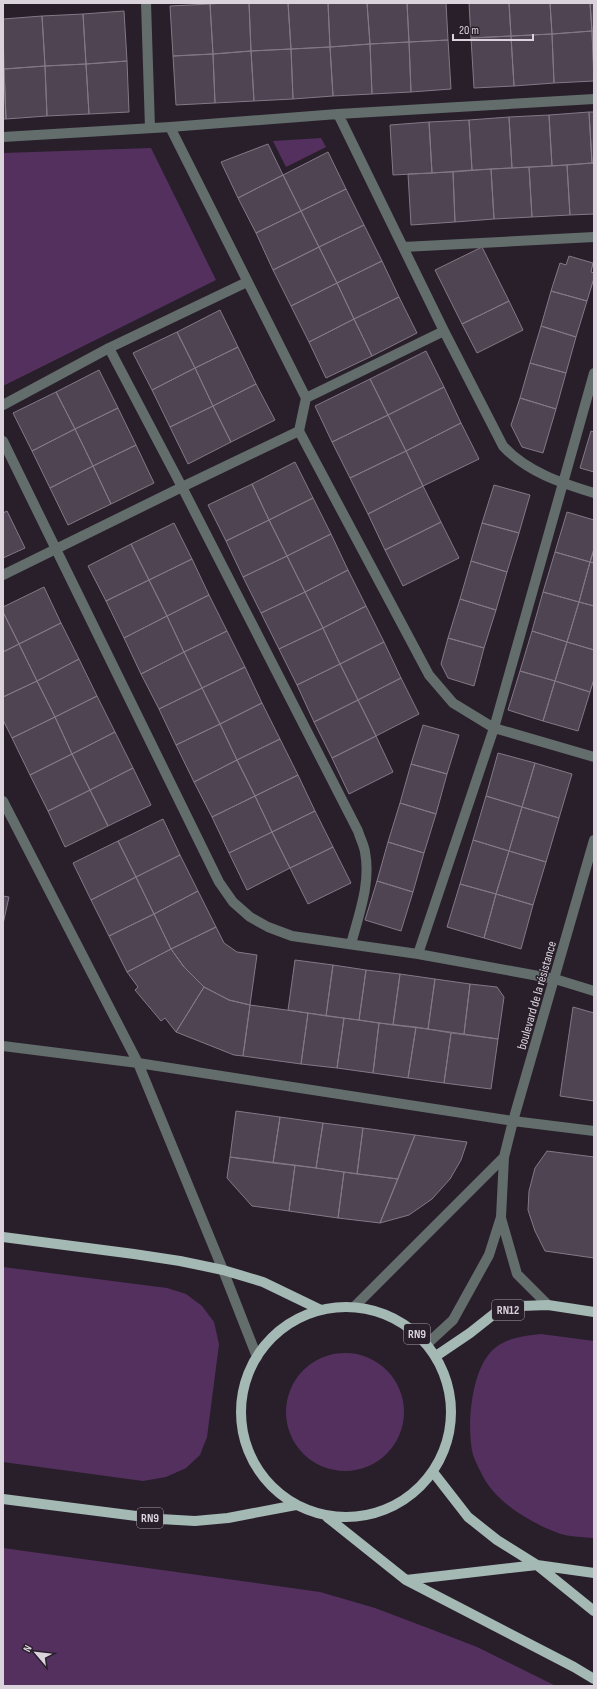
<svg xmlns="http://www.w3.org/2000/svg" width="597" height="1689" font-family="'Sofia Sans Condensed',sans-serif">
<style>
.green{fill:#54305e}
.building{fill:#4e4452;stroke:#847887}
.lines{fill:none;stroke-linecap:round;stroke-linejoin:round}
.minor{stroke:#636d6b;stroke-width:10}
.major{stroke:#a4b8b4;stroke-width:10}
.labels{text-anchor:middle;stroke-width:3;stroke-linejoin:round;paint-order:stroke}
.shield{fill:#281f2b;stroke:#a59da7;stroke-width:1}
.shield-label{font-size:12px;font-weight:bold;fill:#dad3dc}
.street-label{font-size:13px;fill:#dad3dc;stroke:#281f2b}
</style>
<rect width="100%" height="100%" fill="#281f2b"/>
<!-- green -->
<path class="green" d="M321,138L326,147L286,167L273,141Z
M151,148L216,280L3,386V153Z
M3,1267L167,1288L186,1294L202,1306L214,1322L219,1344L207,1437L200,1455L186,1468L166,1477L143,1481L3,1462Z
M541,1334L594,1341V1538C583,1537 571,1537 561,1534C534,1525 499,1504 485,1480C481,1473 476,1463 473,1455C466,1427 471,1367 495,1348C509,1337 525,1336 541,1334Z
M286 1412a59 59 0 1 1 118 0a59 59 0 1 1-118 0Z
M3,1548L320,1592L375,1608L433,1630L477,1647L556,1686H3Z"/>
<!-- building -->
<path class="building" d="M226,3H249L251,51L213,54L210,4Z
M249,3H288L291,49L251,51Z
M288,3H328L330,47L291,49Z
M328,3H367L370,44L330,47Z
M367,3H407L409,42L370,44Z
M407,3H446L448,40L409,42Z
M469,3H509L511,36L471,38Z
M509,3H550L552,34L511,36Z
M550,3H590L592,31L552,34Z
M590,3H594V31H592Z
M210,4L213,54L173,56L170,6Z
M124,11L127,61L86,64L83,14Z
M83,14L86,64L45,66L42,16Z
M42,16L45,66L4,69L3,19Z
M592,31L594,81L554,83L552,34Z
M592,31H594V73Z
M552,34L554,83L514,86L511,36Z
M511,36L514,86L474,88L471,38Z
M448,40L451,89L411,92L409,42Z
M409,42L411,92L372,94L370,44Z
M370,44L372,94L333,96L330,47Z
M330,47L333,96L293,99L291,49Z
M291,49L293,99L254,101L251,51Z
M251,51L254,101L215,103L213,54Z
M213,54L215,103L176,105L173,56Z
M127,61L129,112L89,114L86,64Z
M86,64L89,114L47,116L45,66Z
M45,66L47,116L6,119L4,69Z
M4,69L6,119H3V69Z
M589,112H594V163H592Z
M589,112L592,163L552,166L549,115Z
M549,115L552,166L512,168L509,117Z
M509,117L512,168L472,170L469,120Z
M469,120L472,170L432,173L429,122Z
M429,122L432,173L393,175L390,125Z
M268,144L283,175L238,198L221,162Z
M328,152L346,189L301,211L283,175Z
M592,163H594V214L570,215L567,165Z
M567,165L570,215L532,217L529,167Z
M529,167L532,217L494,219L491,169Z
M491,169L494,219L455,222L453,172Z
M453,172L455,222L411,225L408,174Z
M283,175L301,211L256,233L238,198Z
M346,189L364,225L319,247L301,211Z
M301,211L319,247L273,270L256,233Z
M364,225L382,261L337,283L319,247Z
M319,247L337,283L291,306L273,270Z
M482,247L509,301L462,324L435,270Z
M569,256L593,263L591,272L594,273V278L587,301L551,291L560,263L566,265Z
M382,261L399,297L354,319L337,283Z
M337,283L354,319L309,342L291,306Z
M551,291L587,301L576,337L541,326Z
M399,297L417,333L372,356L354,319Z
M509,301L523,330L477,353L462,324Z
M220,310L238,347L195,368L177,332Z
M354,319L372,356L326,378L309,342Z
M541,326L576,337L566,373L530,363Z
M177,332L195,368L152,390L133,353Z
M238,347L256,384L213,406L195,368Z
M426,351L444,387L388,415L370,379Z
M530,363L566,373L556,409L520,398Z
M195,368L213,406L170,427L152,390Z
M99,370L118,408L75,429L56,392Z
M370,379L388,415L332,442L315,406Z
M256,384L275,420L231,442L213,406Z
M444,387L461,423L406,451L388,415Z
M56,392L75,429L32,451L13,413Z
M520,398L556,409L543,453L522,447L511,425Z
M213,406L231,442L188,464L170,427Z
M118,408L136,445L93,466L75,429Z
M388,415L406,451L350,478L332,442Z
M461,423L479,459L423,486L406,451Z
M75,429L93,466L50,488L32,451Z
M591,431L594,432V472L580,468Z
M136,445L154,483L111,504L93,466Z
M406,451L423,486L368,514L350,478Z
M295,462L313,498L269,520L252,484Z
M93,466L111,504L68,525L50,488Z
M252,484L269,520L226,541L208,505Z
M494,485L530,495L519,533L482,523Z
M423,486L441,522L385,550L368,514Z
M313,498L331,534L287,556L269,520Z
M7,511L25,548L3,558V513Z
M567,512L594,520V549L590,562L555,552Z
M269,520L287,556L243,577L226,541Z
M441,522L459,558L403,586L385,550Z
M174,523L192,559L149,580L131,544Z
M482,523L519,533L507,572L471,561Z
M331,534L348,570L305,592L287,556Z
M131,544L149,580L106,601L88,566Z
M594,549V563L590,562Z
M555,552L590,562L579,602L543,592Z
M287,556L305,592L261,613L243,577Z
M192,559L209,595L167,616L149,580Z
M471,561L507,572L496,610L460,599Z
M590,562L594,563V606L579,602Z
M348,570L366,606L323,628L305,592Z
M149,580L167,616L124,638L106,601Z
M44,587L61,623L19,644L3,612V607Z
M305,592L323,628L279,649L261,613Z
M543,592L579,602L567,642L532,631Z
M209,595L227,631L184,652L167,616Z
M460,599L496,610L484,648L448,638Z
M579,602L594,606V650L567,642Z
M366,606L384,642L340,664L323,628Z
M3,612L19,644L3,652Z
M167,616L184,652L141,674L124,638Z
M61,623L79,659L37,681L19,644Z
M323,628L340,664L297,685L279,649Z
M227,631L245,667L202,688L184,652Z
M532,631L567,642L555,681L520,671Z
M448,638L484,648L474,686L448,678L441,664Z
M384,642L401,678L358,700L340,664Z
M567,642L594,650V679L590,692L555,681Z
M19,644L37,681L3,697V652Z
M184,652L202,688L159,709L141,674Z
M79,659L97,696L55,717L37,681Z
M340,664L358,700L314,722L297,685Z
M245,667L262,703L220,724L202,688Z
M520,671L555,681L543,721L508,710Z
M401,678L419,714L376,736L358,700Z
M37,681L55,717L12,738L3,720V697Z
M555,681L590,692L578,731L543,721Z
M202,688L220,724L176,745L159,709Z
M97,696L115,732L72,754L55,717Z
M358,700L376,736L332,758L314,722Z
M262,703L280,739L237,760L220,724Z
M55,717L72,754L30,775L12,738Z
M220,724L237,760L194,782L176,745Z
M423,725L459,735L447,774L411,764Z
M115,732L133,768L90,790L72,754Z
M376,736L393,772L349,794L332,758Z
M280,739L298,775L255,796L237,760Z
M498,753L535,763L522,807L486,796Z
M72,754L90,790L48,811L30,775Z
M237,760L255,796L212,817L194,782Z
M535,763L572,774L559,818L522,807Z
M411,764L447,774L436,814L400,803Z
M133,768L151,805L108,826L90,790Z
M298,775L315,811L272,832L255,796Z
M90,790L108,826L65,847L48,811Z
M255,796L272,832L229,853L212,817Z
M486,796L522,807L509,851L473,840Z
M400,803L436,814L424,853L388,842Z
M522,807L559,818L546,862L509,851Z
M315,811L333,847L290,868L272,832Z
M163,819L180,855L136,877L118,841Z
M272,832L290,868L247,890L229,853Z
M473,840L509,851L496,894L460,884Z
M118,841L136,877L91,900L73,863Z
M388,842L424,853L413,892L377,881Z
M333,847L351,883L308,904L290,868Z
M509,851L546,862L533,905L496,894Z
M180,855L198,891L154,914L136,877Z
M136,877L154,914L109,936L91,900Z
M377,881L413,892L401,931L365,920Z
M460,884L496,894L484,938L447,927Z
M198,891L216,927L171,949L154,914Z
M496,894L533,905L521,949L484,938Z
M3,896L9,897L3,924Z
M154,914L171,949L127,972L109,936Z
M216,927L224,943L237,952L257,955L250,1005L229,1000L204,987L184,967L171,949Z
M171,949L184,967L204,987L176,1032L165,1018L161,1021L135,990L138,987L127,972Z
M295,960L333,965L326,1016L288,1010Z
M333,965L366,970L359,1020L326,1016Z
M366,970L400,974L393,1025L359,1020Z
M400,974L435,979L428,1029L393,1025Z
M435,979L470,984L464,1034L428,1029Z
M470,984L497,987L504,997L498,1039L464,1034Z
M204,987L229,1000L250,1005L243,1056L234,1055L176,1032Z
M250,1005L308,1013L301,1064L243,1056Z
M573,1007L594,1013V1101L560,1096Z
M308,1013L344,1018L337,1068L301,1064Z
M344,1018L379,1023L373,1073L337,1068Z
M379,1023L416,1027L408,1078L373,1073Z
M416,1027L451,1033L444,1083L408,1078Z
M451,1033L498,1039L491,1089L444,1083Z
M236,1111L280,1117L273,1163L230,1157Z
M280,1117L323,1123L316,1168L273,1163Z
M323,1123L363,1128L357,1174L316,1168Z
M363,1128L415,1135L398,1179L357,1174Z
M415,1135L467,1142L461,1160L450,1179L432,1199L409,1215L380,1223Z
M547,1151L594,1157V1258L545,1251L535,1231L528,1210L529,1191L535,1168Z
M230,1157L295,1165L289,1211L252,1206L227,1178Z
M295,1165L344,1172L338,1218L289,1211Z
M344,1172L398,1179L380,1223L338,1218Z"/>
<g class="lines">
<!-- minor -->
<path class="minor" d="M146,3L150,128
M338,114L444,331L503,446C527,472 561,483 594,493
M170,127L306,398L299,431L429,675L453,703L494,728L594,757
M3,137L170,127L338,114L594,99
M403,247L594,237
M109,348L182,487L358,831C360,838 364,845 365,852C371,883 359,914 351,944
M306,398L444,331
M3,405L109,348L247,282
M3,441L219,882L233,902L250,917L268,927L292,936L418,954L555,979L594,991
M3,575L182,487L299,431
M3,801L138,1063L223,1270L257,1357
M418,954L494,728L594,373
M3,1046L138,1063L513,1121L594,1131
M501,1218L517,1274L548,1305
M354,1307L504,1157
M427,1344L453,1320L489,1255L501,1217L504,1157L513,1121L594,840"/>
<!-- major -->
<path class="major" d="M3,1237L134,1254L180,1261L223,1270L263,1282L321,1310
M241 1412a105 105 0 1 1 210 0a105 105 0 1 1-210 0Z
M436,1356L470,1333L494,1314L521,1306L548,1305L594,1312
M433,1472L468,1517L497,1540L537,1565L594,1611
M3,1499L160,1519L195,1521L228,1518L296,1505
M327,1517L406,1580L574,1667L594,1679
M406,1580L537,1565L594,1573"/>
</g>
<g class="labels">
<!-- shield labels -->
<g class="shield">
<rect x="492" y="1300" width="32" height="20" rx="3"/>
<rect x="404" y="1324" width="26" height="20" rx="3"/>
<rect x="137" y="1508" width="26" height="20" rx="3"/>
</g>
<g class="shield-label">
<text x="508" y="1314">RN12</text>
<text x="417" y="1338">RN9</text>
<text x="150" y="1522">RN9</text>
</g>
<!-- street labels -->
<g class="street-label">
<text transform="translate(536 995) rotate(-74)" y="5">boulevard de la résistance</text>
</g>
</g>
<!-- border -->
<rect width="597" height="1689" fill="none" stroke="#dad3dc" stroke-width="8"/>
<!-- north arrow -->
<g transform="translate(36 1653) rotate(298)" stroke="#281f2b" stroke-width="3" paint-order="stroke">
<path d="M0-3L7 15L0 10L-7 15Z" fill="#dad3dc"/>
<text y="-6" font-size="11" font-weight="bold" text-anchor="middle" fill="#dad3dc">N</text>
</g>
<!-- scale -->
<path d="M453 34v6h80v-6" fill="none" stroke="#dad3dc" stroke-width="2"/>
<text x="459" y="34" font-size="12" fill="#dad3dc" stroke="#281f2b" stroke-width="3" paint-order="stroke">20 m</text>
</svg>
